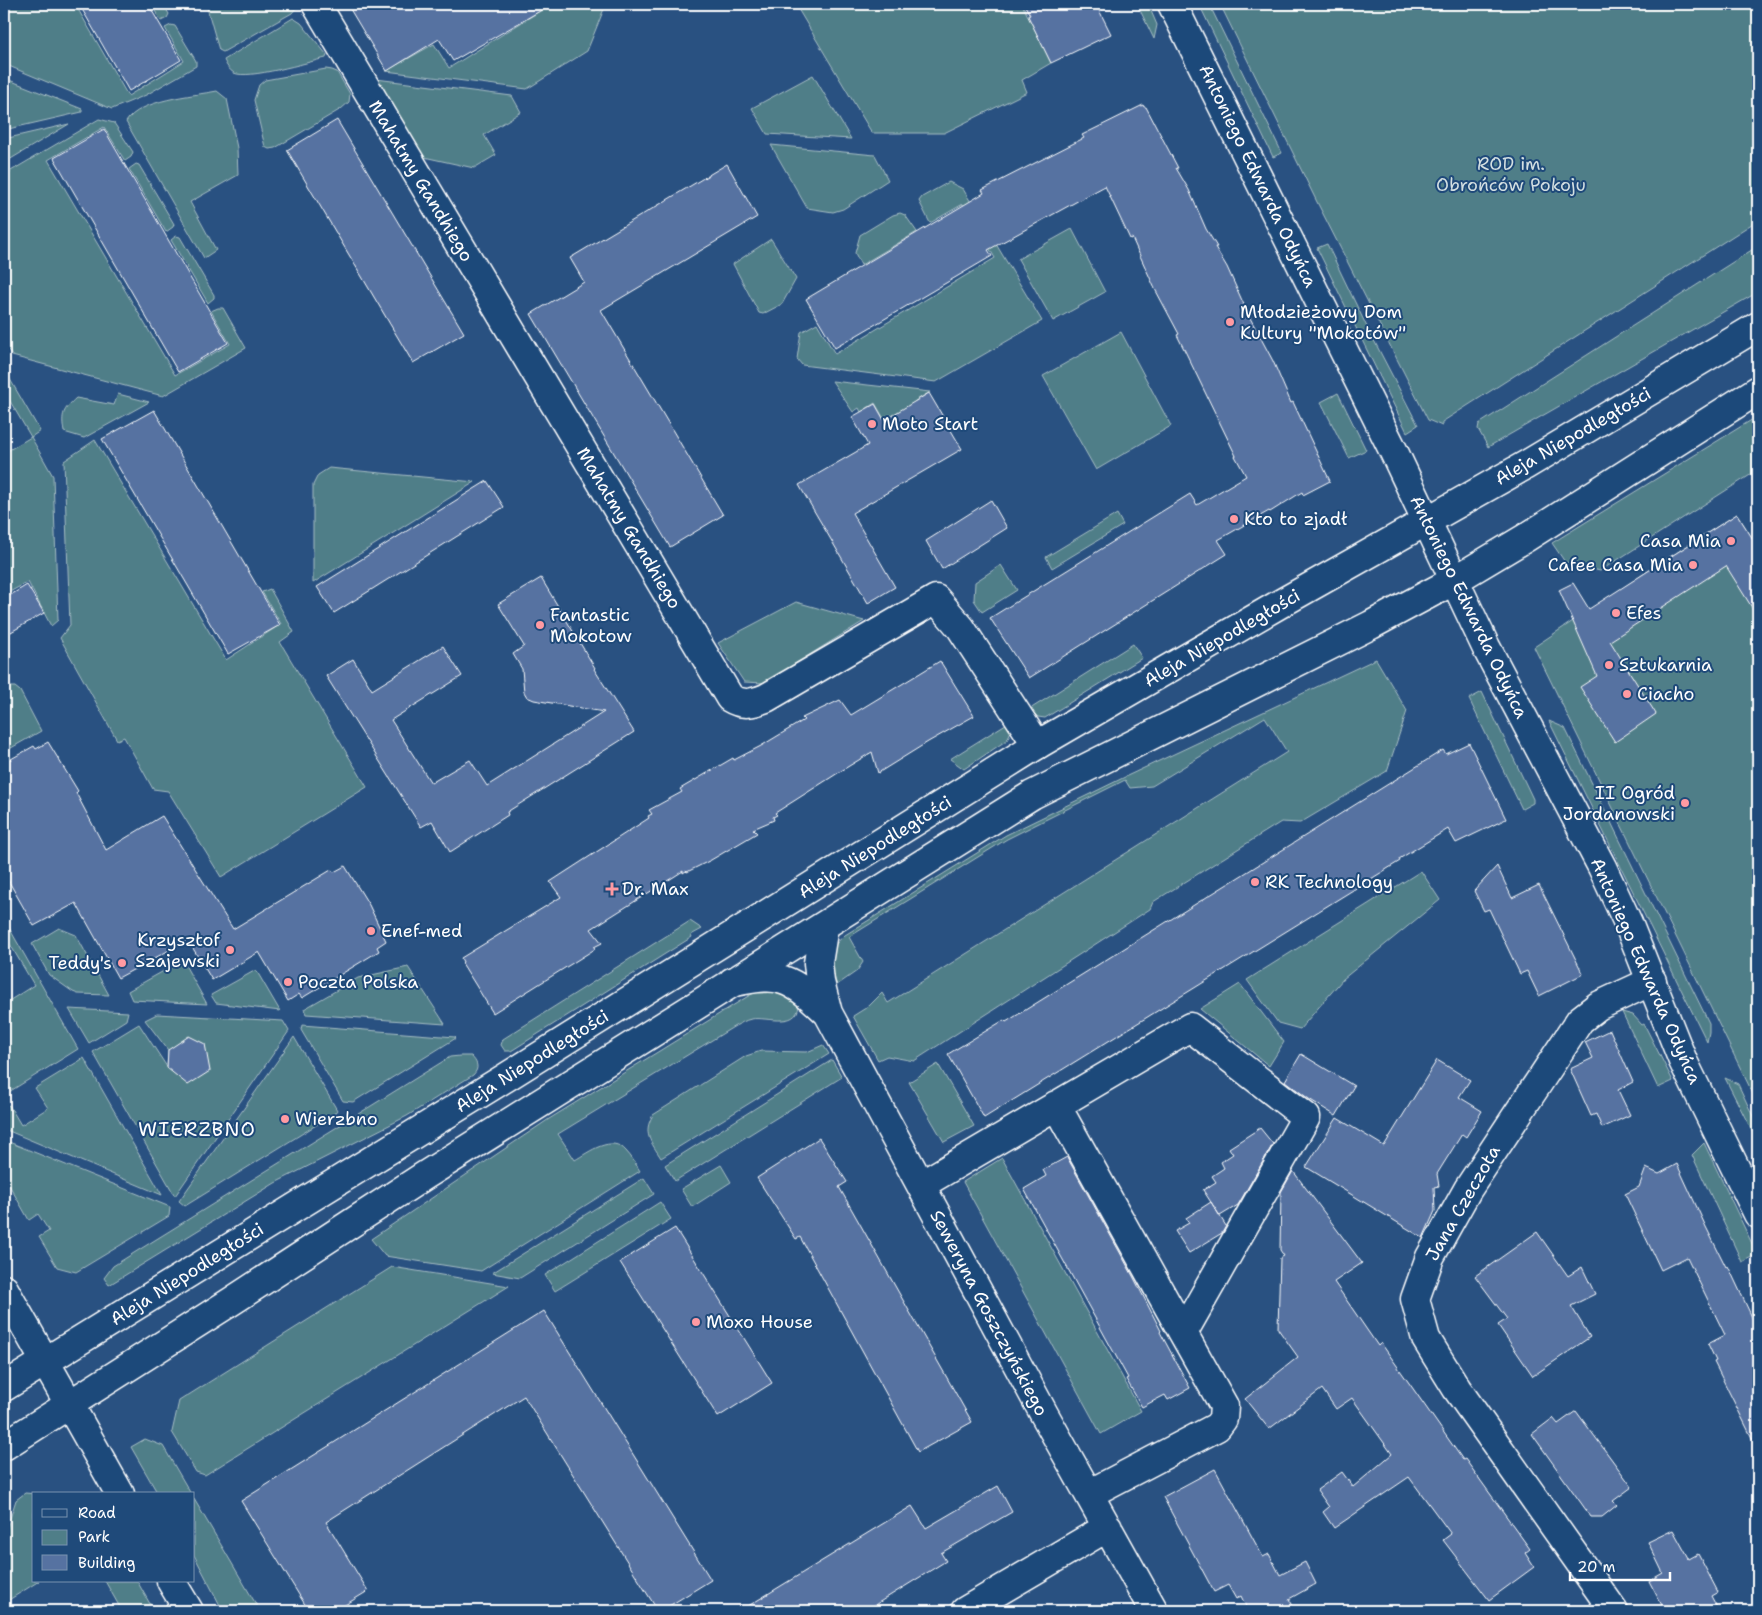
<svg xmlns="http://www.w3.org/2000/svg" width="1762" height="1615" font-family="'Shantell Sans',sans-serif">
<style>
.green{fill:#4f7e88;stroke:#a7bec4}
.building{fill:#5672a1;stroke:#fff}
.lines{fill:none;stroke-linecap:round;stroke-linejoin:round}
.minor-casing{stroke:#fff;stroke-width:31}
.tertiary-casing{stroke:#fff;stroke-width:31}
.secondary-casing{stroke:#fff;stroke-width:31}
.minor{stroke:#1f4a7a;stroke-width:28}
.tertiary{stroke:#1f4a7a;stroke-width:28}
.secondary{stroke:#1f4a7a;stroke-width:28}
.poi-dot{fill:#ff9aa2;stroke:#1f4a7a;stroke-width:2}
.labels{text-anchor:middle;stroke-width:4;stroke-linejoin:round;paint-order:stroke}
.park-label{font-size:18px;fill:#d3dfe1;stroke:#1f4a7a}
.street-label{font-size:18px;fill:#fff;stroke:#1f4a7a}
.poi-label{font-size:18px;fill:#fff;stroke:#1f4a7a;text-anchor:start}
.quarter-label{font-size:20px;letter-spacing:1px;fill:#fff;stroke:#1f4a7a}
</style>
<rect width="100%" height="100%" fill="#295181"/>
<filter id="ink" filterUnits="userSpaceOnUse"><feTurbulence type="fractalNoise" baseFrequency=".02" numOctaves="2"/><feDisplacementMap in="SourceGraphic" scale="10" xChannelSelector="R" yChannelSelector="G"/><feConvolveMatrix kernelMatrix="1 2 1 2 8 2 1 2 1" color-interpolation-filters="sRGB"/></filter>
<g filter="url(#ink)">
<!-- green -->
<path class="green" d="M4,4H75L128,96L184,61L165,28L171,25L175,26L196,61V66L146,95L112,109L4,64Z
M151,4H163L169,14L167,18L161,21Z
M206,4H294L296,8L292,13L223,52L219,50Z
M551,4H606L587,51L527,89L386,71L434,44L449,68Z
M795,4H1022L1051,63L1022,80L1027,92L944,133H872Z
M1137,4H1148L1157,25L1154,39Z
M1199,4H1209L1282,153L1273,157Z
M1220,4H1758V220L1442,422V426L1428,420L1317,202Z
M293,18L301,23L327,55L326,58C308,62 248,80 234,73C229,70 226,65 224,60Z
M326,69L332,70L337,72L350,94L349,102L341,109L275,148L269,149L265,147L254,100L259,85L265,80Z
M813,75L851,139L767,134L752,108Z
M4,78L82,109V112L4,130Z
M376,79L512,96L521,112L484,135L496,155L474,168L424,157Z
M217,91L227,99L237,148L238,175L190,202L216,250L204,258L126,122C140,99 192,96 217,91Z
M99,119L114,123L133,152L131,157L125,161L104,127L48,160L175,375L230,344L211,311L218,308H223L246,348L163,396L12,356L4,343V175Z
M69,124L4,163V139Z
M771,145L875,155L888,180L843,209L833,212L807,208Z
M136,164L139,165L174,224L173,227L166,232L129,169Z
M949,182L963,189L1042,321L936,382L802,365L797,359L801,332L817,323L835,354L995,258L963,204L930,223L919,201L922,197Z
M900,213L905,215L917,232L861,265L855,253L860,235L893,215Z
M1072,229L1105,292L1053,321L1018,259Z
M176,236L180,237L214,295V298L208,303L171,240Z
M771,239L796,279L782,304L763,314L759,313L733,264Z
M1327,244L1366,325L1418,425L1407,432L1317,248Z
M1758,246V292L1488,447L1478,429L1479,424Z
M1121,332L1171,426L1096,470L1043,376Z
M4,369L40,431L31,437L53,476L58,620L51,626L28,582L4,595V453L31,437L4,391Z
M832,381L930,392L915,401L927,419L891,431L875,403L861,412L859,408L853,412Z
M1338,393L1366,450L1349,458L1321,402Z
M118,394L149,402L84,438L64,432C61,414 63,410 76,398L114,405Z
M1758,416V470L1600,571L1565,562L1552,543Z
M95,440L226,660L281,624L262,592L270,589L294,632L280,642L367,787L221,877L168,791L153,789L124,737L117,740L60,638L70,625L64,461Z
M329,468L475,482L313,583V485L318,475Z
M1117,514L1123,525L1052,568L1046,557Z
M1737,514L1758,547V1104L1534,647L1651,569Z
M1001,565L1017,590L982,612L974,600L975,582Z
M796,602L864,621L764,683L744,682L718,643Z
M1133,644L1142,658L1045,718L1038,717L1030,709Z
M1376,659L1407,711L1387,771L1300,823L1281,822L1153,902L1150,909L914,1061L887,1056L878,1060L853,1016L869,1006L882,993L888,1003L1287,752L1265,717L1152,786L1130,788L1125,780L1007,839L849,937L863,962L857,971L837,985C832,973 830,956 836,944C838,941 842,938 845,935L1006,835L1127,776Z
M4,687H15L20,691L41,731L4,752Z
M1482,692L1533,799V803L1522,809L1469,699Z
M1549,721L1565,728L1709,1023V1032L1707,1042Z
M1009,722L1011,731L1007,740L964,769L950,759Z
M1421,871L1440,900L1343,979L1300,1029L1278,1023L1247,980Z
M4,919L78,1049L4,1095V1004L34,985L4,934Z
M690,921L702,929L691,935L692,937L511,1051H505L501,1045L503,1039Z
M59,928L76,935L109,995L78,994L73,992L49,975L32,944Z
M178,963L185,965L207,1004L132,1000L128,991Z
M408,967L445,1024L306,1014L304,1009L358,978Z
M256,970L280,1011L216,1003L211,995Z
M1240,984L1284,1042L1269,1066L1200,1009Z
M777,990L799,1000C801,1031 768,1016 751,1019C745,1020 740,1024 735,1026L558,1134L575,1160C589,1152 612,1134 626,1151C632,1157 636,1165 640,1171L481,1271L385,1256L371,1239L549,1119L750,995L757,992Z
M69,1009L128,1012L126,1020L89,1043Z
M1622,1012L1633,1015L1642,1025L1644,1024L1673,1081L1658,1088Z
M157,1014L283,1021L289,1031L175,1196L93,1052L139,1024L167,1067L168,1050L145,1020Z
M302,1025L455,1037L456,1038L353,1102L343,1101L301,1030Z
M294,1037L337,1110L334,1114L185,1206L179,1201Z
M823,1045L829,1054L661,1158C651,1142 642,1133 653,1115L746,1056L761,1051L807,1052Z
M460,1056H471C477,1062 480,1068 473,1075L407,1116L275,1183L109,1285L104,1278L113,1266L450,1057Z
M84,1058L162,1195L4,1129V1109L9,1105L21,1125L48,1108L35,1088Z
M832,1060L842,1077L675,1181L665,1165Z
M938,1064L974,1126L944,1142L909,1082Z
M1725,1078L1738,1084L1758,1127V1133L1754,1135Z
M4,1140L170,1207L169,1216L76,1272L57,1267L39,1237L49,1231L38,1214L29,1220L4,1176Z
M1704,1143L1757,1254L1742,1262L1692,1155Z
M1002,1158L1141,1411L1101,1434L963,1182Z
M721,1165L731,1182L692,1207L681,1189Z
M644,1178L654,1194L520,1278L492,1273Z
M660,1202L671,1219L555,1291L545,1275Z
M392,1267L509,1286L205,1475L196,1472L172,1432L179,1401Z
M145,1439L163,1446L191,1494H158L131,1447Z
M25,1493L37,1494H34V1581H39L4,1603V1537L16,1500Z
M194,1499L260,1611H223L194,1555Z
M105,1581H137L154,1611H122Z"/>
<!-- building -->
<path class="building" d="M79,4H148L181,60L129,91Z
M347,4H552L453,61L439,39L387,71Z
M1024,4H1096L1111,34L1051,63L1028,16L1030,15Z
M1143,105L1144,107H1146L1178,168H1176L1189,190L1206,229L1217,247H1215L1227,267L1249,316L1273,361L1291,403L1293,402L1330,481L1303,495L1302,492L1270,512L1269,511L1218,540L1227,554L1029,678L990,618L1190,494L1197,505L1246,476L1235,456H1236L1186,353L1177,335L1179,334L1155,289L1132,238L1130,239L1105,186L988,250L992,256L835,348L806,299L984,193L982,190L1084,138L1082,135Z
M337,120L464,333L413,363L287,150Z
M104,129L228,343L178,372L54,158Z
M727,164L757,217L601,310L723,515L670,547L531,314L584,282L570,258Z
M929,393L962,449L852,513L895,587L868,603L799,485L868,445L852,417L875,404L884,420Z
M154,410L280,625L228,654L102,439Z
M487,481L504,507L334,613L317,587Z
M991,500L1007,528L942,569L926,541Z
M1737,514L1758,547V617L1726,566L1610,641L1656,714L1615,742L1580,687L1597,676L1559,590L1573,583L1589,609Z
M541,578L595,668L594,669L634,732L507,812L508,815L450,852L432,821L421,827L326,676L353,659L372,690L443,646L462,676L391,720L431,783L470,760L487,786L604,712L534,700L527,697L524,692L522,669L513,654L524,646L498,604Z
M27,585L44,613L4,636V599Z
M940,661L974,716L928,742L878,773L872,752L849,766L775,813L777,815L773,817L774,820L753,829L757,833L711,860L687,872L686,871L683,873V871L591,929L602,943L594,947L595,949L493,1013L462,963L463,962L461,958L561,897L550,882L649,818L648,816L652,814L649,810L682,792L680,789L733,758L734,760L761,746L804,720L802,718L840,700L851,715Z
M48,742L78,791L76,793L106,850L162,816L233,929L331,870L334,872L345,866L369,905L386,941L377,947L379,951L302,998L299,994L288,1001L259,952L212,980L188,940L118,978L76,903L34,926L4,873V763L34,746L36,749Z
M1469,743L1506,819L1456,843L1448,829L1399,859L1400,861L984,1118L948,1054L1004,1020L1006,1022L1443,750L1446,754Z
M1497,866L1512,898L1539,885L1583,974L1539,996L1527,971L1520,974L1489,909L1484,911L1474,891Z
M1610,1030L1633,1082L1618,1090L1630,1115L1602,1128L1596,1114L1591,1116L1570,1069L1593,1058L1585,1042Z
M189,1036L205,1044L210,1071L188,1085L167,1068L168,1050Z
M1301,1054L1354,1086L1336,1116L1309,1099L1285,1081Z
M1437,1060L1470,1080L1459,1097L1482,1111L1466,1137L1462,1134L1437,1174L1439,1186L1434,1187L1435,1211L1423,1238L1306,1167L1337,1118L1384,1146Z
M1260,1128L1273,1144L1238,1205L1220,1216L1203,1190L1216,1182L1212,1176L1224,1168L1221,1162L1233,1154L1229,1148Z
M819,1138L847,1182L839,1187L972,1422L918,1452L800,1237L796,1239L757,1178Z
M1067,1157L1133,1276L1161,1331L1160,1332L1190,1388L1168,1400L1165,1395L1142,1407L1126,1379L1128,1378L1024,1189L1046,1176L1043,1170Z
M1677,1164L1706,1227L1726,1267L1728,1266L1758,1330V1450L1714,1362L1716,1361L1708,1344L1725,1335L1687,1257L1661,1270L1625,1194L1639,1187L1646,1168L1659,1174Z
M1293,1171L1362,1263L1334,1282L1378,1346L1381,1343L1463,1460L1465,1459L1530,1549L1525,1553L1534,1567L1489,1600L1443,1540L1451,1534L1409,1477L1334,1528L1323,1512L1329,1507L1317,1490L1342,1472L1353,1487L1392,1454L1352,1398L1336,1409L1322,1389L1269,1429L1245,1399L1298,1357L1278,1329L1280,1258L1284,1256L1280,1250L1281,1192Z
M1211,1202L1226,1226L1222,1233L1189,1253L1175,1231L1189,1223L1186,1218Z
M675,1228L772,1383L718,1417L620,1262Z
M1537,1232L1568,1276L1582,1267L1595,1294L1571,1306L1590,1337L1533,1376L1498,1325L1507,1319L1475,1276Z
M544,1311L711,1580L661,1611H658L524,1396L326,1522L368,1591L335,1611H309L241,1501Z
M1576,1411L1632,1487L1613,1501L1617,1505L1602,1517H1591L1532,1434L1553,1418L1558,1424Z
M1215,1469L1263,1557L1269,1554L1280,1575L1305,1562L1316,1584L1289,1599L1296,1611H1248L1241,1596L1236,1599L1228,1585L1214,1592L1163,1497Z
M998,1486L1012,1512L941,1553L946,1561L865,1611H740L912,1506L926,1528Z
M1673,1530L1689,1559L1698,1554L1718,1592L1711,1596L1719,1611H1665L1649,1581L1663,1573L1648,1542Z"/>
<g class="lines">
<!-- minor casing -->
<g class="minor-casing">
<path id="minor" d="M316,4L730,698C743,706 753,703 766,698L936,599L961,628L1037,745
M824,926L818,963L820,982L828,1013L1044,1414L1154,1611
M732,982C748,980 768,974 783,980C801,986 815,1001 828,1013
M1056,1105L1183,1333
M921,1185L1190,1027L1306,1117L1183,1333L1224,1406L1223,1419L1217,1427L1089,1494
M4,1289L120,1494
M171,1581L189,1611
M965,1611L1108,1527
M1614,1611L1457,1389L1426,1339L1415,1299L1430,1257L1468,1189L1580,1020L1598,1006L1652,981"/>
</g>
<!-- tertiary casing -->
<g class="tertiary-casing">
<path id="tertiary" d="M1172,4L1394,452L1486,647L1602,867L1628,923L1683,1061L1758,1214"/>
</g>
<!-- secondary casing -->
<g class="secondary-casing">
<path id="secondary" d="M4,1387L505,1078L1037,745L1278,605L1526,465L1758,326
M4,1446L232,1301L424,1176L1032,795L1371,625L1455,580L1527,537L1758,390"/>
</g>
<!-- minor -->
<use href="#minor" class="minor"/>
<!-- tertiary -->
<use href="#tertiary" class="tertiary"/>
<!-- secondary -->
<use href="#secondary" class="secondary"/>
</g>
</g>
<!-- markers -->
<g class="poi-dot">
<circle cx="1230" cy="322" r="5"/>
<circle cx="872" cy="424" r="5"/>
<circle cx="1234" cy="519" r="5"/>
<circle cx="1731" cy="541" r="5"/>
<circle cx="1693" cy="565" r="5"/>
<circle cx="1616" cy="613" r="5"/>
<circle cx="540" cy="625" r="5"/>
<circle cx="1609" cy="665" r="5"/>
<circle cx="1627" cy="694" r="5"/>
<circle cx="1685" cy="803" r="5"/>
<circle cx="1255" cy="882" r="5"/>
<path d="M609.5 881.5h5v5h5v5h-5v5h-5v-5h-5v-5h5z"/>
<circle cx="371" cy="931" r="5"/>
<circle cx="230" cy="950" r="5"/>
<circle cx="122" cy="963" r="5"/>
<circle cx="288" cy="982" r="5"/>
<circle cx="285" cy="1119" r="5"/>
<circle cx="696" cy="1322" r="5"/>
</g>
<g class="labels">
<!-- park labels -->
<g class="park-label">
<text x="1511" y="170">ROD im.<tspan x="1511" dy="21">Obrońców Pokoju</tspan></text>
</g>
<!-- street labels -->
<g class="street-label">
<text transform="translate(1258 176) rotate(64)" y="6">Antoniego Edwarda Odyńca</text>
<text transform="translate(421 181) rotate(59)" y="6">Mahatmy Gandhiego</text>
<text transform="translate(1573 436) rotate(-30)" y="6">Aleja Niepodległości</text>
<text transform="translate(629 528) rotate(59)" y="6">Mahatmy Gandhiego</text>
<text transform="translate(1469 607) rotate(64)" y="6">Antoniego Edwarda Odyńca</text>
<text transform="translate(1222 638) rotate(-30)" y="6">Aleja Niepodległości</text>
<text transform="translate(875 847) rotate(-32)" y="6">Aleja Niepodległości</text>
<text transform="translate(1646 971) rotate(66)" y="6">Antoniego Edwarda Odyńca</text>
<text transform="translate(532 1061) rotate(-32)" y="6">Aleja Niepodległości</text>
<text transform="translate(1463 1203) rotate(-60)" y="6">Jana Czeczota</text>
<text transform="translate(187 1274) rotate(-32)" y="6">Aleja Niepodległości</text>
<text transform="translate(989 1313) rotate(62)" y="6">Seweryna Goszczyńskiego</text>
</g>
<!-- poi labels -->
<g class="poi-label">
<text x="1240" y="318">Młodzieżowy Dom<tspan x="1240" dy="21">Kultury "Mokotów"</tspan></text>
<text x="882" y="430">Moto Start</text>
<text x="1244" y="525">Kto to zjadł</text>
<text x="1721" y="547" text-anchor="end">Casa Mia</text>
<text x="1683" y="571" text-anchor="end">Cafee Casa Mia</text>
<text x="1626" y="619">Efes</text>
<text x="550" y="621">Fantastic<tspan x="550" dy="21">Mokotow</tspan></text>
<text x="1619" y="671">Sztukarnia</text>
<text x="1637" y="700">Ciacho</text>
<text x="1675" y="799" text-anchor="end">II Ogród<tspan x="1675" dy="21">Jordanowski</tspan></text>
<text x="1265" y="888">RK Technology</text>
<text x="622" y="895">Dr. Max</text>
<text x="381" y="937">Enef-med</text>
<text x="220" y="946" text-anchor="end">Krzysztof<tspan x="220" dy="21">Szajewski</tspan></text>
<text x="112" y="969" text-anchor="end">Teddy's</text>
<text x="298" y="988">Poczta Polska</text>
<text x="295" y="1125">Wierzbno</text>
<text x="706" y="1328">Moxo House</text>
</g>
<!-- quarter labels -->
<g class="quarter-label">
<text x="197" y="1136">WIERZBNO</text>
</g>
</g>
<!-- margin -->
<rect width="1762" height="1615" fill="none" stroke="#1f4a7a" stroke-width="20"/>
<rect x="10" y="10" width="1742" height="1595" fill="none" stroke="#fff" stroke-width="2" filter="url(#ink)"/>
<!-- legend -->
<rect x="32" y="1492" width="162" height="90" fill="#1f4a7a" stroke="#7992af"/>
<rect x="42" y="1509" width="25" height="8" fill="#1f4a7a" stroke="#7992af"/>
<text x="78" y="1518" font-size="15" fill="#ffffff">Road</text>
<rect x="42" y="1530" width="25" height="15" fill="#4f7e88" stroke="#7992af"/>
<text x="78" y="1542" font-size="15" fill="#ffffff">Park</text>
<rect x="42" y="1555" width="25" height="15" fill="#5672a1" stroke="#7992af"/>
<text x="78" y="1568" font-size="15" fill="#ffffff">Building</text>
<!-- scale -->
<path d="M1570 1572v8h100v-8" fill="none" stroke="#ffffff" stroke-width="2.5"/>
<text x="1577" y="1572" font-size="15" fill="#ffffff" stroke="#1f4a7a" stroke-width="4" paint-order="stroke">20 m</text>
</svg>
